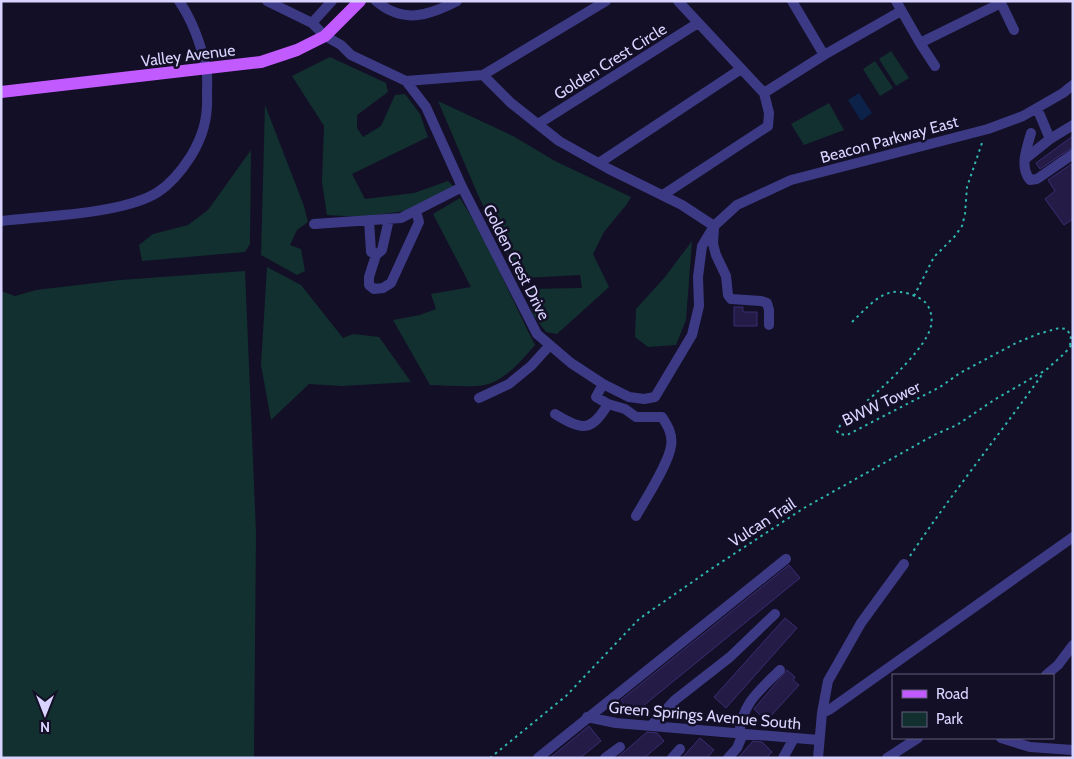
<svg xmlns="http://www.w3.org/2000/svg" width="1074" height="759" font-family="Cabin,sans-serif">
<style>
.green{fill:#12302f}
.water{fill:#0c2248}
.building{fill:#241b47;stroke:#3b2d73}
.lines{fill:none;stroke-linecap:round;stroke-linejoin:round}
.path{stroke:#2fb8b0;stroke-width:2;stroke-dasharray:2.5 4;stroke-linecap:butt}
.minor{stroke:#3d3a85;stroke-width:10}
.major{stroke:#c25bff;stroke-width:12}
.labels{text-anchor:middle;stroke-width:5;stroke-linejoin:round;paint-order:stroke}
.street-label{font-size:16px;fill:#d9d4ff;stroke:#130f26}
</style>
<rect width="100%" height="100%" fill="#130f26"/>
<!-- green -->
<path class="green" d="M891,51L909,78L896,86L879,59Z
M330,57L386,83L388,92L357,115V128L363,137L381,126L395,95L405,94L420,114L428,137L352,174L365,199L414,193L448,181L454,187L405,211L361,217L327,215L322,182L324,126L292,76Z
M875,61L893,88L880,96L863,69Z
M438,101L513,136L555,161L631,197L627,204L604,232L593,254L609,287L557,334L546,332L533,315L525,289L582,288L580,275L523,278L512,265L478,195Z
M829,103L844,130L804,145L791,124Z
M265,105L304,206L308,222L297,230L290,245L301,249L305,271L297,275L261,255Z
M251,150L250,244L245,252L142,261L139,245L153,234L188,225L208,210Z
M460,198C489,244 510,296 535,345C523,359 504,382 484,385C468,388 446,385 430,385L393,320L420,315L436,309L431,294L471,287L433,214Z
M692,241L686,320L676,345L648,347L635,337L636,309L665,277Z
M267,267L301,285L343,338L353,334L379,337L411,382L342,386L309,384L271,420L261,365Z
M245,271L256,532L254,758H1V291L15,296L36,290L120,280Z"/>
<!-- water -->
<path class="water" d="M859,93L872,113L861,121L848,100Z"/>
<!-- building -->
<path class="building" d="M1073,136V147L1040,169L1036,163Z
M1073,163V219L1064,225L1045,199L1055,191L1048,180Z
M734,307H743V312H757V326H734Z
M789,565L800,578L632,715L621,700Z
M785,618L797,628L726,708L714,697Z
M787,670L795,677L793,680L799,685L769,718L763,713L761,716L754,709Z
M589,726L601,741L580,758H550Z
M647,732L657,733L664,741L644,758H617Z
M700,738L714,750L707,758H682Z
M753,741L762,742L772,752L766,758H738Z"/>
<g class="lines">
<!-- path -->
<path class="path" d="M914,296L934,257L955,236L962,226L965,214L967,187L983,140
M852,322C875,300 888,281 921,299C930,304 933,316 931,326C925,354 863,404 841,424L837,431L839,434L847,435L940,387L960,373L1016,343L1038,334L1059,328L1066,329L1071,335L1070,346
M910,556C952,493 1000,434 1044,372
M490,758L566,696L639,619L711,569L804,508L934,435L957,425L994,400L1046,370L1065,353L1073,343"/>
<!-- minor -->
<path class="minor" d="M267,1L312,23L325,36L341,45L351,55L406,81L426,107L462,187L537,334L571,363L603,384L629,397L644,399L655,397L692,335L699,306L698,277L702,246L714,226L737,205L791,180L988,129L1023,116L1063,93L1073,85
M376,1C403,24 428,16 457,1
M792,1L824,55
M896,1L920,43L1001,3
M1000,1L1014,30
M312,23L332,1
M920,43L935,66
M483,75L511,103L559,141L609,169L682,205L714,226
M406,81L483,75L606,1
M764,93L824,55L901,11
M1037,108L1050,139
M538,124L698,23
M1031,133C1027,148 1019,166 1030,180L1037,179L1073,154
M1025,159L1050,139L1073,125
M599,163L741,69
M663,195L768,126L769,113L764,93L678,1
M369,220L371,252L376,255L382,250L389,219
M1,221C43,216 124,214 158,192C172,183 182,170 191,156C203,136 208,118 207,95C207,86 208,76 206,68C201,45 192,20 179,1
M314,224L401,218L462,187
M714,227L713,244L716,255L726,276L728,295L731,299L761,301L767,303L769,310V325
M376,255L369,277V285L374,289L383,288L391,283L419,222L416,211
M603,384L596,397L608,404L625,409L636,417H662C668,426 673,435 671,446C669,463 645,500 636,516
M479,398L509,384L531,366L550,345
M555,414C581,430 591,433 608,404
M1046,675L1058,665L1073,645
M822,713L829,710L1073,537
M587,717L616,723L819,740
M651,726L675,700L730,657L775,614
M739,734C743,702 759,691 780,670
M1001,738L1030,747L1073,750
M538,758L786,559
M605,758L620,747
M672,758L680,749
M728,758L737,748L743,734
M783,758L794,738
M818,758L822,713L828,681L861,623L904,564
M887,758L918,738"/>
<!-- major -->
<path class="major" d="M1,92L261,62L297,50L325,36L360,1"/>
</g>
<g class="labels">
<!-- street labels -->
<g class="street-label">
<text transform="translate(188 55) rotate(-7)" y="6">Valley Avenue</text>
<text transform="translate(610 61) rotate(-32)" y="6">Golden Crest Circle</text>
<text transform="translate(889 139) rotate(-15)" y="6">Beacon Parkway East</text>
<text transform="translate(517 262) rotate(63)" y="6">Golden Crest Drive</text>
<text transform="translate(881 403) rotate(-25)" y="6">BWW Tower</text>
<text transform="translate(762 522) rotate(-33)" y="6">Vulcan Trail</text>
<text transform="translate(705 715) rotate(5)" y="6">Green Springs Avenue South</text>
</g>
</g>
<!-- border -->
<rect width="1074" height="759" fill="none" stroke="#d9d4ff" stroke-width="5"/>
<!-- legend -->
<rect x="892" y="674" width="162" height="65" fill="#130f26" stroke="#625e7d"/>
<rect x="902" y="690" width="25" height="8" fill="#c25bff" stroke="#625e7d"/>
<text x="936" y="699" font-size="15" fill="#d9d4ff">Road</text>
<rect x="902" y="712" width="25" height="15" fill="#12302f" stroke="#625e7d"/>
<text x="936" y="724" font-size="15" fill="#d9d4ff">Park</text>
<!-- north arrow -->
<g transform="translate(45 714) rotate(180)" stroke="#130f26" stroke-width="4" paint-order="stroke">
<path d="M0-4L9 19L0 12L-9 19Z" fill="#d9d4ff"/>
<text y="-8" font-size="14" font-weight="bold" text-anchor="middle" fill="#d9d4ff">N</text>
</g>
</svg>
